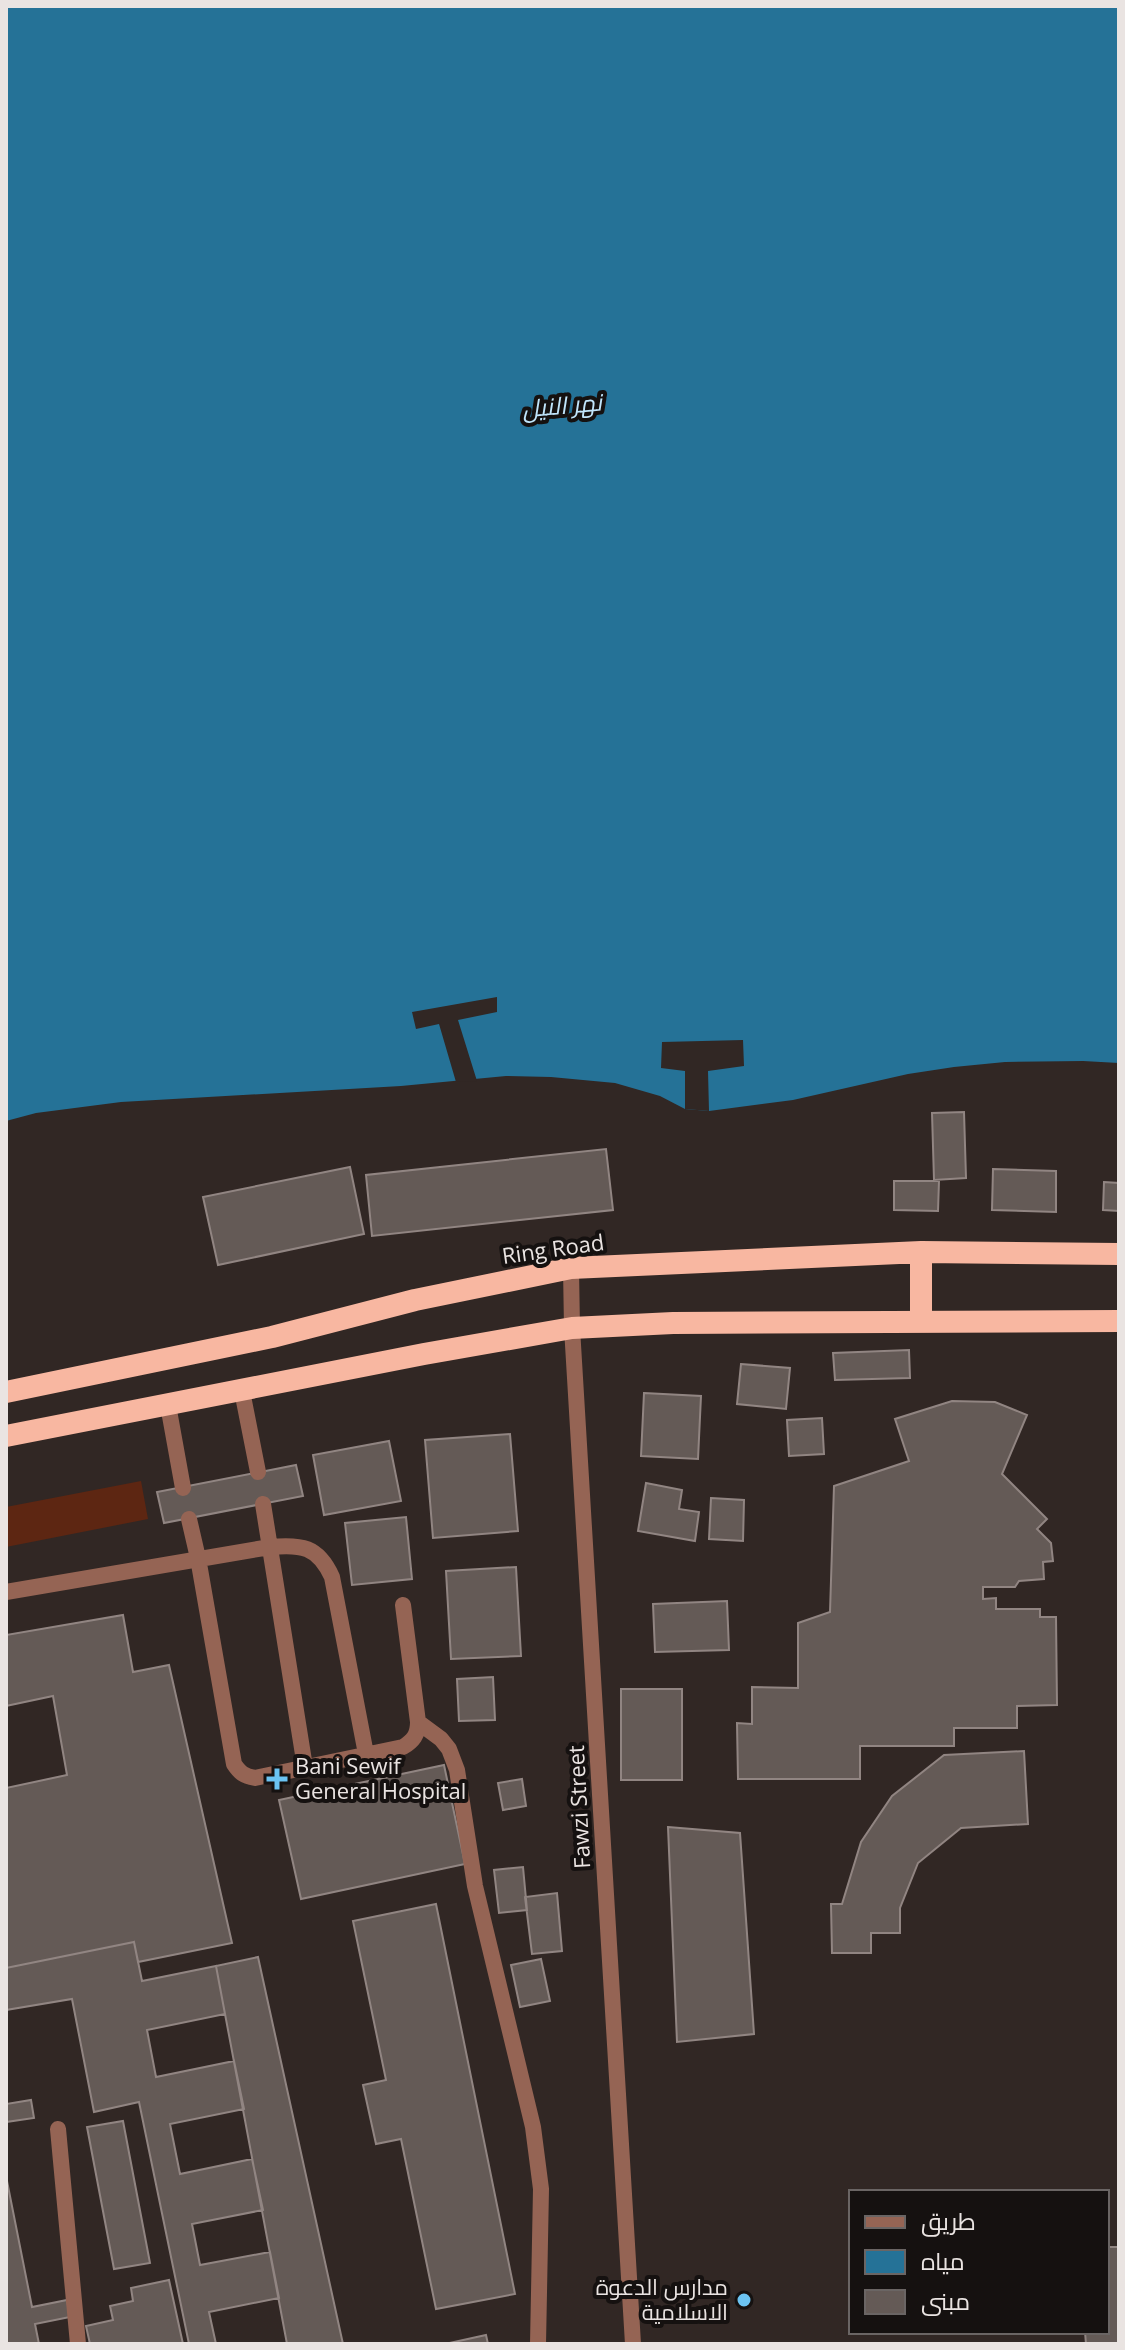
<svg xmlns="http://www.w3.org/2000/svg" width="1125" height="2350" font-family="'Open Sans',Cairo,sans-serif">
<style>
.green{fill:#5d2612}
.water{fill:#257297}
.pier{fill:#312724}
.building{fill:#645a56;stroke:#918582;stroke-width:2}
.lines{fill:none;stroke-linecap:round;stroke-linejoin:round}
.service{stroke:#956454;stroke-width:16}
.tertiary{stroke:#956454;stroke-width:16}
.trunk{stroke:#f8b7a1;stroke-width:22}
.poi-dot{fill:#6bc3f2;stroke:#151110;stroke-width:3}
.labels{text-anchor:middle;stroke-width:8;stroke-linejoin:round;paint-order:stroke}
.street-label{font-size:22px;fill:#eae4e2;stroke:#151110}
.poi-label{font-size:22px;fill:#eae4e2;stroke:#151110;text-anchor:start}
.water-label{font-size:24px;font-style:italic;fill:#c1e6fc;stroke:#151110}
</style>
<rect width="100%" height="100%" fill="#312724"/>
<!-- green -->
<path class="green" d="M141,1481L148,1519L6,1547V1507Z"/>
<!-- water -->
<path class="water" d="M6,6H1119V1063L1083,1061L1005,1062L954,1067L908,1074L793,1100L709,1111L685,1109L660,1096L615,1083L551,1077L506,1076L401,1086L121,1102L36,1113L6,1121Z"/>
<!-- pier -->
<path class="pier" d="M497,997V1012L458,1020L477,1081L456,1082L439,1024L416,1029L412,1012Z
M743,1040L744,1066L708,1071L709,1111L685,1109V1071L661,1068L662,1042Z"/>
<!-- building -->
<path class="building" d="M964,1112L966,1178L934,1180L932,1113Z
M606,1149L613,1210L372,1236L366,1175Z
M350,1167L364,1234L218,1265L203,1197Z
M993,1169L1056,1171V1212L992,1210Z
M894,1181H939L938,1211L894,1210Z
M1104,1182L1119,1183V1211L1103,1210Z
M909,1350L910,1378L835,1380L833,1353Z
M741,1364L790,1368L786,1409L737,1404Z
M644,1393L701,1396L698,1459L641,1456Z
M952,1401L995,1402L1027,1415L1002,1474L1047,1519L1037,1529L1051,1543L1053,1561L1043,1562L1044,1579L1019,1581L1015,1587H983V1599L996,1598V1609H1040V1617H1056L1057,1705L1017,1706V1728H954V1746H860V1779H738L737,1723L752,1724V1687L798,1688V1623L830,1612L834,1486L909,1461L895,1419Z
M822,1418L824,1454L789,1456L787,1420Z
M510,1434L518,1531L433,1538L425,1440Z
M389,1441L401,1501L324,1515L313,1455Z
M296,1465L303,1496L164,1523L157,1492Z
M646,1483L682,1490L679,1509L699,1512L695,1541L638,1531Z
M711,1498L744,1500L743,1541L709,1539Z
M406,1517L412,1579L352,1585L345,1523Z
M516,1567L521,1656L451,1659L446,1571Z
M727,1601L729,1650L655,1652L653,1604Z
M123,1615L133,1672L169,1665L232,1943L138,1962L134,1942L6,1968V1788L67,1775L53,1696L6,1706V1635Z
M493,1677L495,1720L459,1721L457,1679Z
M621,1689H682V1780H621Z
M1024,1751L1028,1824L961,1828L918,1863L900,1908V1933H871V1953H832L831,1904H842L861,1842L892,1796L944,1755Z
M444,1765L465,1864L301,1899L279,1800Z
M522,1779L526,1806L503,1810L498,1783Z
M668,1827L740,1833L754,2034L677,2042Z
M523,1867L527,1910L499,1913L494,1870Z
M557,1893L562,1951L532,1954L525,1897Z
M436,1904L515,2294L436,2309L401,2139L376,2144L363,2085L386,2080L353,1921Z
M134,1942L142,1981L216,1966L225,2014L147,2030L156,2077L234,2061L244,2109L170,2124L180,2174L252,2159L263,2210L192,2224L200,2265L270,2252L279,2298L209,2312L216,2344H189L139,2102L94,2112L72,1999L6,2010V1968Z
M258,1957L343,2344H287L216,1966Z
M541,1959L550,2001L520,2007L511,1965Z
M31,2100L34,2118L6,2122V2104Z
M123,2121L150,2263L114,2269L87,2127Z
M6,2176L32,2307L67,2300L70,2317L35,2324L39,2344H6Z
M1107,2247H1119V2344H1086L1085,2332H1107Z
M169,2280L183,2344H90L86,2326L113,2320L110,2306L133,2301L131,2288Z
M486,2335L488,2344H445Z"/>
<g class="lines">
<!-- service -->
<path class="service" d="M242,1391L258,1472
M168,1405L183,1488
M263,1504L305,1767
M189,1519L198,1558L234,1764C240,1773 244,1776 255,1778L403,1747C413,1741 418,1735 418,1722L403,1605
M6,1592L270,1547C301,1544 318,1546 332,1577L366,1754
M418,1722L441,1739L449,1749L457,1770L475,1886L533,2127L541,2189L538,2344
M58,2129L78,2344"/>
<!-- tertiary -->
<path class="tertiary" d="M571,1268L572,1328L633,2344"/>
<!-- trunk -->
<path class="trunk" d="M921,1252V1321
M6,1392L272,1337L415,1300L571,1268L921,1252L1119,1254
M6,1436L424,1354L572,1328L673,1323L1119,1321"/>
</g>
<!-- markers -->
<g class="poi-dot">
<path d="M273 1767h8v8h8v8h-8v8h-8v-8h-8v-8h8z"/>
<circle cx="744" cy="2300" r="8"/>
</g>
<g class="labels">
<!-- street labels -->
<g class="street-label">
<text transform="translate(553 1249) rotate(-8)" y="8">Ring Road</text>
<text transform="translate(579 1807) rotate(-93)" y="8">Fawzi Street</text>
</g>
<!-- poi labels -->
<g class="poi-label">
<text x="295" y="1774">Bani Sewif<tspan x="295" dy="25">General Hospital</tspan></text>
<text x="728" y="2295" text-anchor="end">مدارس الدعوة<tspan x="728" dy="25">الاسلامية</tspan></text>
</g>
<!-- water labels -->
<g class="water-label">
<text transform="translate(562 406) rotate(-5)" y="8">نهر النيل</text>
</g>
</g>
<!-- border -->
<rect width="1125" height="2350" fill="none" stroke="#eae4e2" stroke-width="16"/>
<!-- legend -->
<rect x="849" y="2190" width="260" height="144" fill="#151110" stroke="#6a6564" stroke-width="2"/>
<rect x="865" y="2216" width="40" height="12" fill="#956454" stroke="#6a6564" stroke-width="2"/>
<text x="921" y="2230" font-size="24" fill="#eae4e2">طريق</text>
<rect x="865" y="2250" width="40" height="24" fill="#257297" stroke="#6a6564" stroke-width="2"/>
<text x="921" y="2270" font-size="24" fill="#eae4e2">مياه</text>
<rect x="865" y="2290" width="40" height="24" fill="#645a56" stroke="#6a6564" stroke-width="2"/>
<text x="921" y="2310" font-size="24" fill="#eae4e2">مبنى</text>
</svg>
